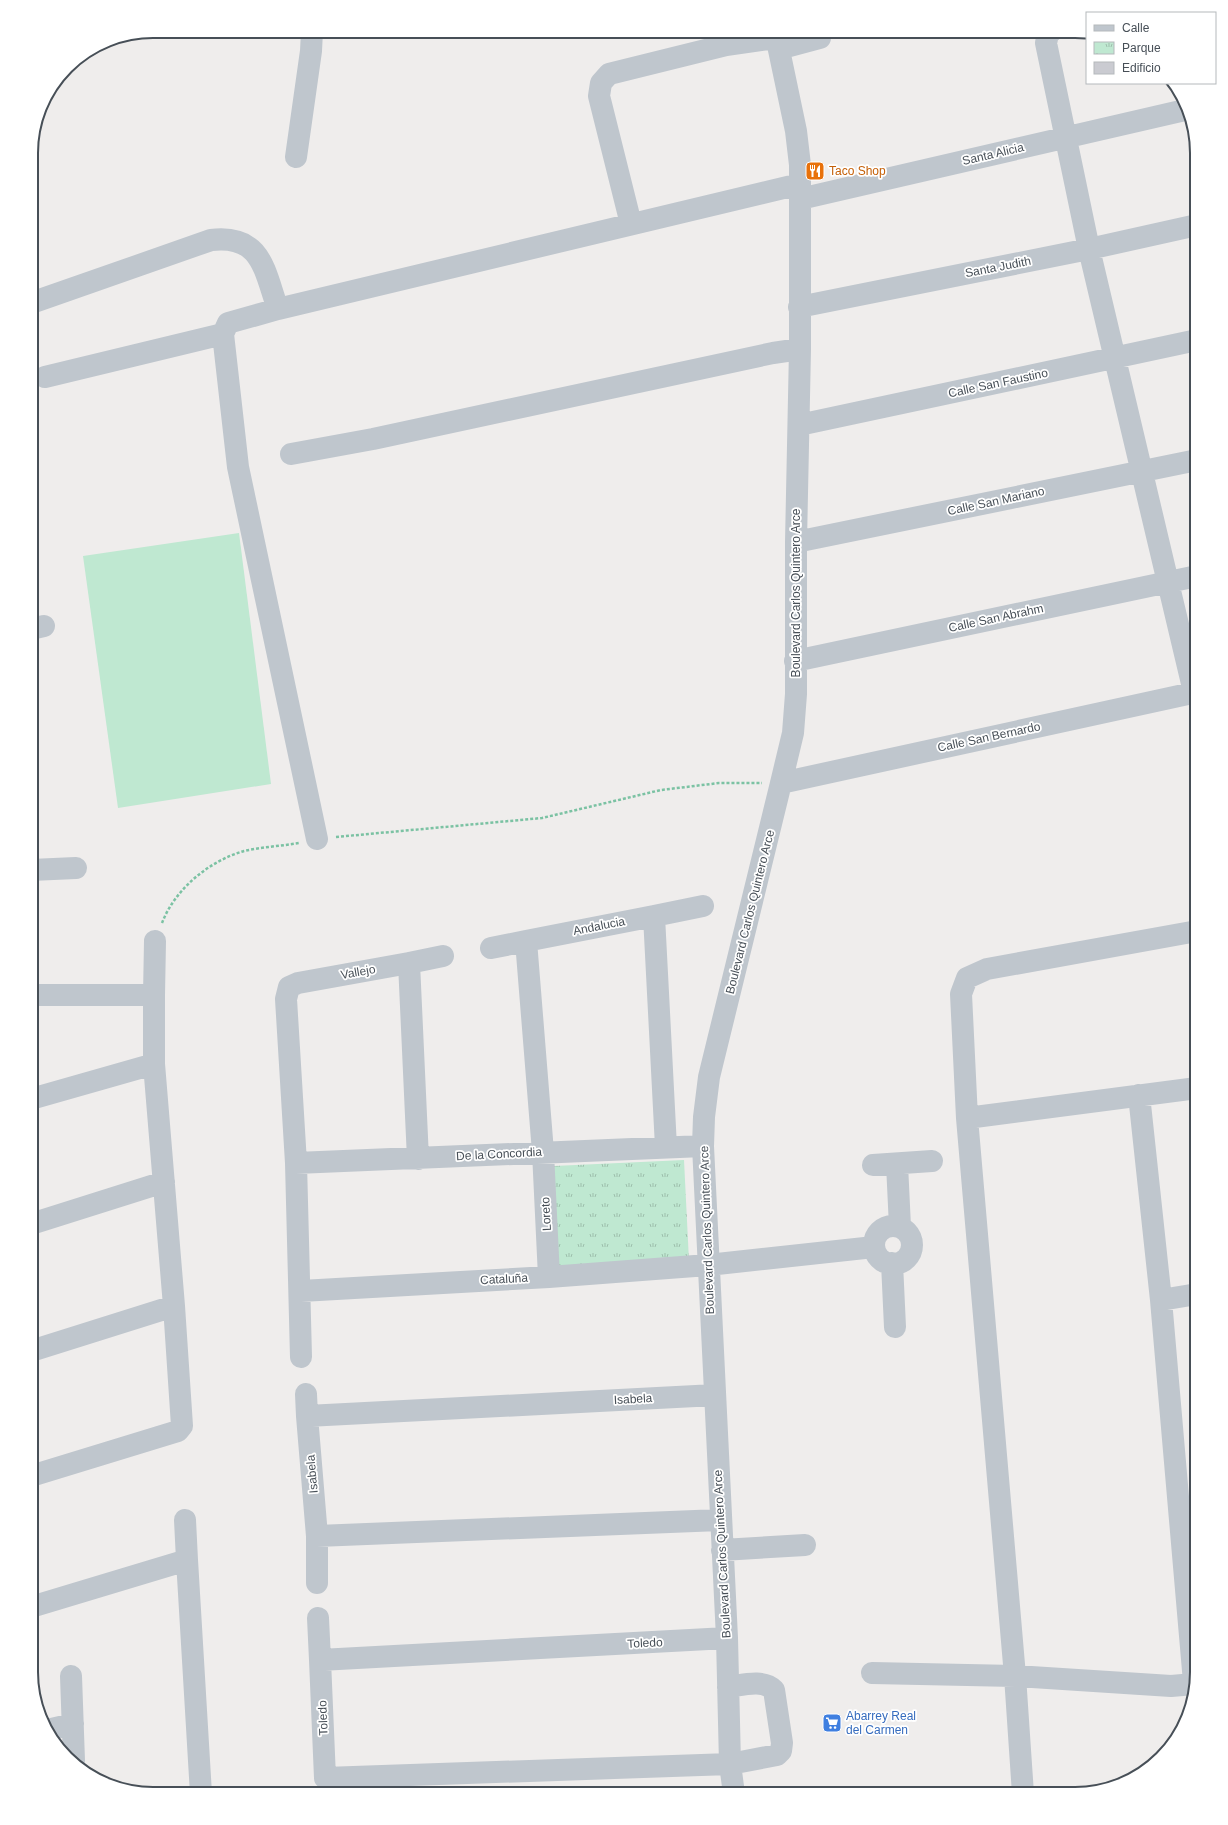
<svg xmlns="http://www.w3.org/2000/svg" width="1228" height="1825" font-family="Arial,sans-serif">
<style>
.grass{fill:#bfe8d1}
.park{fill:url(#park-tufts)}
.building{fill:#cacbd1}
.lines{fill:none;stroke-linecap:round;stroke-linejoin:round}
.path{stroke:#7bc2a3;stroke-width:2.5;stroke-dasharray:3 2;stroke-linecap:butt}
.minor{stroke:#bfc6cd;stroke-width:22}
.labels{text-anchor:middle;stroke-width:3.5;stroke-linejoin:round;paint-order:stroke}
.street-label{font-size:12px;fill:#474f57;stroke:#fff}
.food-label{font-size:12px;fill:#c56008;stroke:#fff;text-anchor:start}
.shop-label{font-size:12px;fill:#366cbe;stroke:#fff;text-anchor:start}
.rim{fill:none;stroke:#474f57;stroke-width:2}
</style>
<defs>
<pattern id="park-tufts" width="24" height="20" patternUnits="userSpaceOnUse"><rect width="24" height="20" fill="#bfe8d1"/><path d="M3 7l-1-3M5 7V3M7 7l1-3M15 17l-1-3M17 17v-4M19 17l1-3" fill="none" stroke="#9dbeac"/></pattern>
</defs>
<rect width="100%" height="100%" fill="#efedec"/>
<!-- grass -->
<path class="grass" d="M239,533L271,784L118,808L83,556Z"/>
<!-- park -->
<path class="park" d="M684,1160L689,1261L557,1270L554,1166Z"/>
<!-- building -->
<path class="building" d="M968,31H992V32L970,37Z"/>
<g class="lines">
<!-- path -->
<path class="path" d="M336,837L542,818L661,790L719,783H762
M162,923C175,889 209,861 244,851C262,847 281,846 299,843"/>
<!-- minor -->
<path class="minor" d="M1052,31L1048,34L1046,43L1089,249L1194,692
M779,49L820,38
M296,157L311,51L312,31
M800,199L1185,110
M631,224L599,96L601,83L609,74L726,45L776,38
M31,303L211,240C262,234 264,270 278,309
M799,307L1089,249L1197,225
M45,377L223,334
M799,425L1197,340
M291,454L373,439L773,353L800,349
M796,542L1197,460
M31,629L44,626
M795,661L1197,576
M781,783L1197,692
M317,839L238,467L223,334L228,323L278,309L800,184
M31,870L76,868
M654,916L703,906
M491,948L526,941
M409,963L443,956
M154,995L155,941
M1139,1095L1161,1300L1194,1682
M31,1099L154,1064
M967,1118L1197,1088
M296,1163L703,1146
M897,1164L900,1227
M873,1165L932,1161
M31,1224L164,1182
M874 1245a19 19 0 1 1 38 0a19 19 0 1 1-38 0Z
M892,1263L895,1327
M549,1277L543,1152L526,941L654,916L666,1147
M301,1291L549,1277L708,1265L874,1247
M1161,1300L1197,1294
M31,1351L174,1306
M301,1357L296,1163L286,999L289,987L298,983L409,963L418,1159
M306,1394L307,1416
M715,1395L307,1416L317,1536L720,1520
M31,1476L178,1431L182,1426L174,1306L154,1064V995H31
M185,1520L187,1560
M317,1536V1583
M722,1550L805,1545
M31,1607L187,1560L201,1794
M318,1618L320,1660
M727,1638L320,1660L325,1778L730,1764L777,1755L781,1751L782,1743L774,1690C763,1679 743,1685 728,1687
M872,1673L1015,1676L1171,1686L1194,1684
M71,1676L74,1761
M47,1730L73,1724
M734,1794L730,1764L727,1638L703,1146L704,1117L709,1077L781,783L793,733L796,694V542L800,349V165L796,131L775,31
M1023,1794L1015,1676L967,1118L961,994L967,978L987,969L1197,931"/>
</g>
<!-- icons -->
<defs>
<g id="restaurant-square" transform="scale(1)"><rect x="-9" y="-9" width="18" height="18" rx="4" fill="#e8710a" stroke="#fff"/><path d="M-5-6h1v4h1v-4h1v4h1v-4h1v5L-1.5 .5V6h-2V.5L-5-1ZM5-6V6H3V1.5H1.5Q1.5-4 5-6Z" fill="#fff"/></g>
<g id="supermarket-square" transform="scale(1)"><rect x="-9" y="-9" width="18" height="18" rx="4" fill="#3f7fe0" stroke="#fff"/><path d="M-6-5.5h2.5l.6 2H6L4.5 2H-2.5L-4.4-4H-6ZM-1.5 3.2a1.3 1.3 0 1 0 .1 0ZM3 3.2a1.3 1.3 0 1 0 .1 0Z" fill="#fff"/></g>
</defs>
<g fill-rule="evenodd">
<use href="#restaurant-square" x="815" y="171"/>
<use href="#supermarket-square" x="832" y="1723"/>
</g>
<g class="labels">
<!-- street labels -->
<g class="street-label">
<text transform="translate(993 154) rotate(-13)" y="4">Santa Alicia</text>
<text transform="translate(998 267) rotate(-11)" y="4">Santa Judith</text>
<text transform="translate(998 383) rotate(-12)" y="4">Calle San Faustino</text>
<text transform="translate(996 501) rotate(-12)" y="4">Calle San Mariano</text>
<text transform="translate(796 593) rotate(-90)" y="4">Boulevard Carlos Quintero Arce</text>
<text transform="translate(996 618) rotate(-12)" y="4">Calle San Abrahm</text>
<text transform="translate(989 737) rotate(-12)" y="4">Calle San Bernardo</text>
<text transform="translate(750 912) rotate(-76)" y="4">Boulevard Carlos Quintero Arce</text>
<text transform="translate(599 926) rotate(-11)" y="4">Andalucia</text>
<text transform="translate(358 972) rotate(-10)" y="4">Vallejo</text>
<text transform="translate(499 1154) rotate(-3)" y="4">De la Concordia</text>
<text transform="translate(546 1214) rotate(-93)" y="4">Loreto</text>
<text transform="translate(707 1230) rotate(-92)" y="4">Boulevard Carlos Quintero Arce</text>
<text transform="translate(504 1279) rotate(-3)" y="4">Cataluña</text>
<text transform="translate(633 1399) rotate(-3)" y="4">Isabela</text>
<text transform="translate(312 1474) rotate(-95)" y="4">Isabela</text>
<text transform="translate(722 1554) rotate(-93)" y="4">Boulevard Carlos Quintero Arce</text>
<text transform="translate(645 1643) rotate(-3)" y="4">Toledo</text>
<text transform="translate(323 1718) rotate(-92)" y="4">Toledo</text>
</g>
<!-- food labels -->
<g class="food-label">
<text x="829" y="175">Taco Shop</text>
</g>
<!-- shop labels -->
<g class="shop-label">
<text x="846" y="1720">Abarrey Real<tspan x="846" dy="14">del Carmen</tspan></text>
</g>
</g>
<!-- crop -->
<path d="M0 0H1228V1825H0ZM153 38H1075A115 115 0 0 1 1190 153V1672A115 115 0 0 1 1075 1787H153A115 115 0 0 1 38 1672V153A115 115 0 0 1 153 38Z" fill="#fff" fill-rule="evenodd"/>
<path class="rim" d="M153 38H1075A115 115 0 0 1 1190 153V1672A115 115 0 0 1 1075 1787H153A115 115 0 0 1 38 1672V153A115 115 0 0 1 153 38Z"/>
<!-- legend -->
<rect x="1086" y="12" width="130" height="72" fill="#ffffff" stroke="#b5b9bc"/>
<rect x="1094" y="25" width="20" height="6" fill="#bfc6cd" stroke="#b5b9bc"/>
<text x="1122" y="32" font-size="12" fill="#474f57">Calle</text>
<rect x="1094" y="42" width="20" height="12" fill="url(#park-tufts)" stroke="#b5b9bc"/>
<text x="1122" y="52" font-size="12" fill="#474f57">Parque</text>
<rect x="1094" y="62" width="20" height="12" fill="#cacbd1" stroke="#b5b9bc"/>
<text x="1122" y="72" font-size="12" fill="#474f57">Edificio</text>
</svg>
